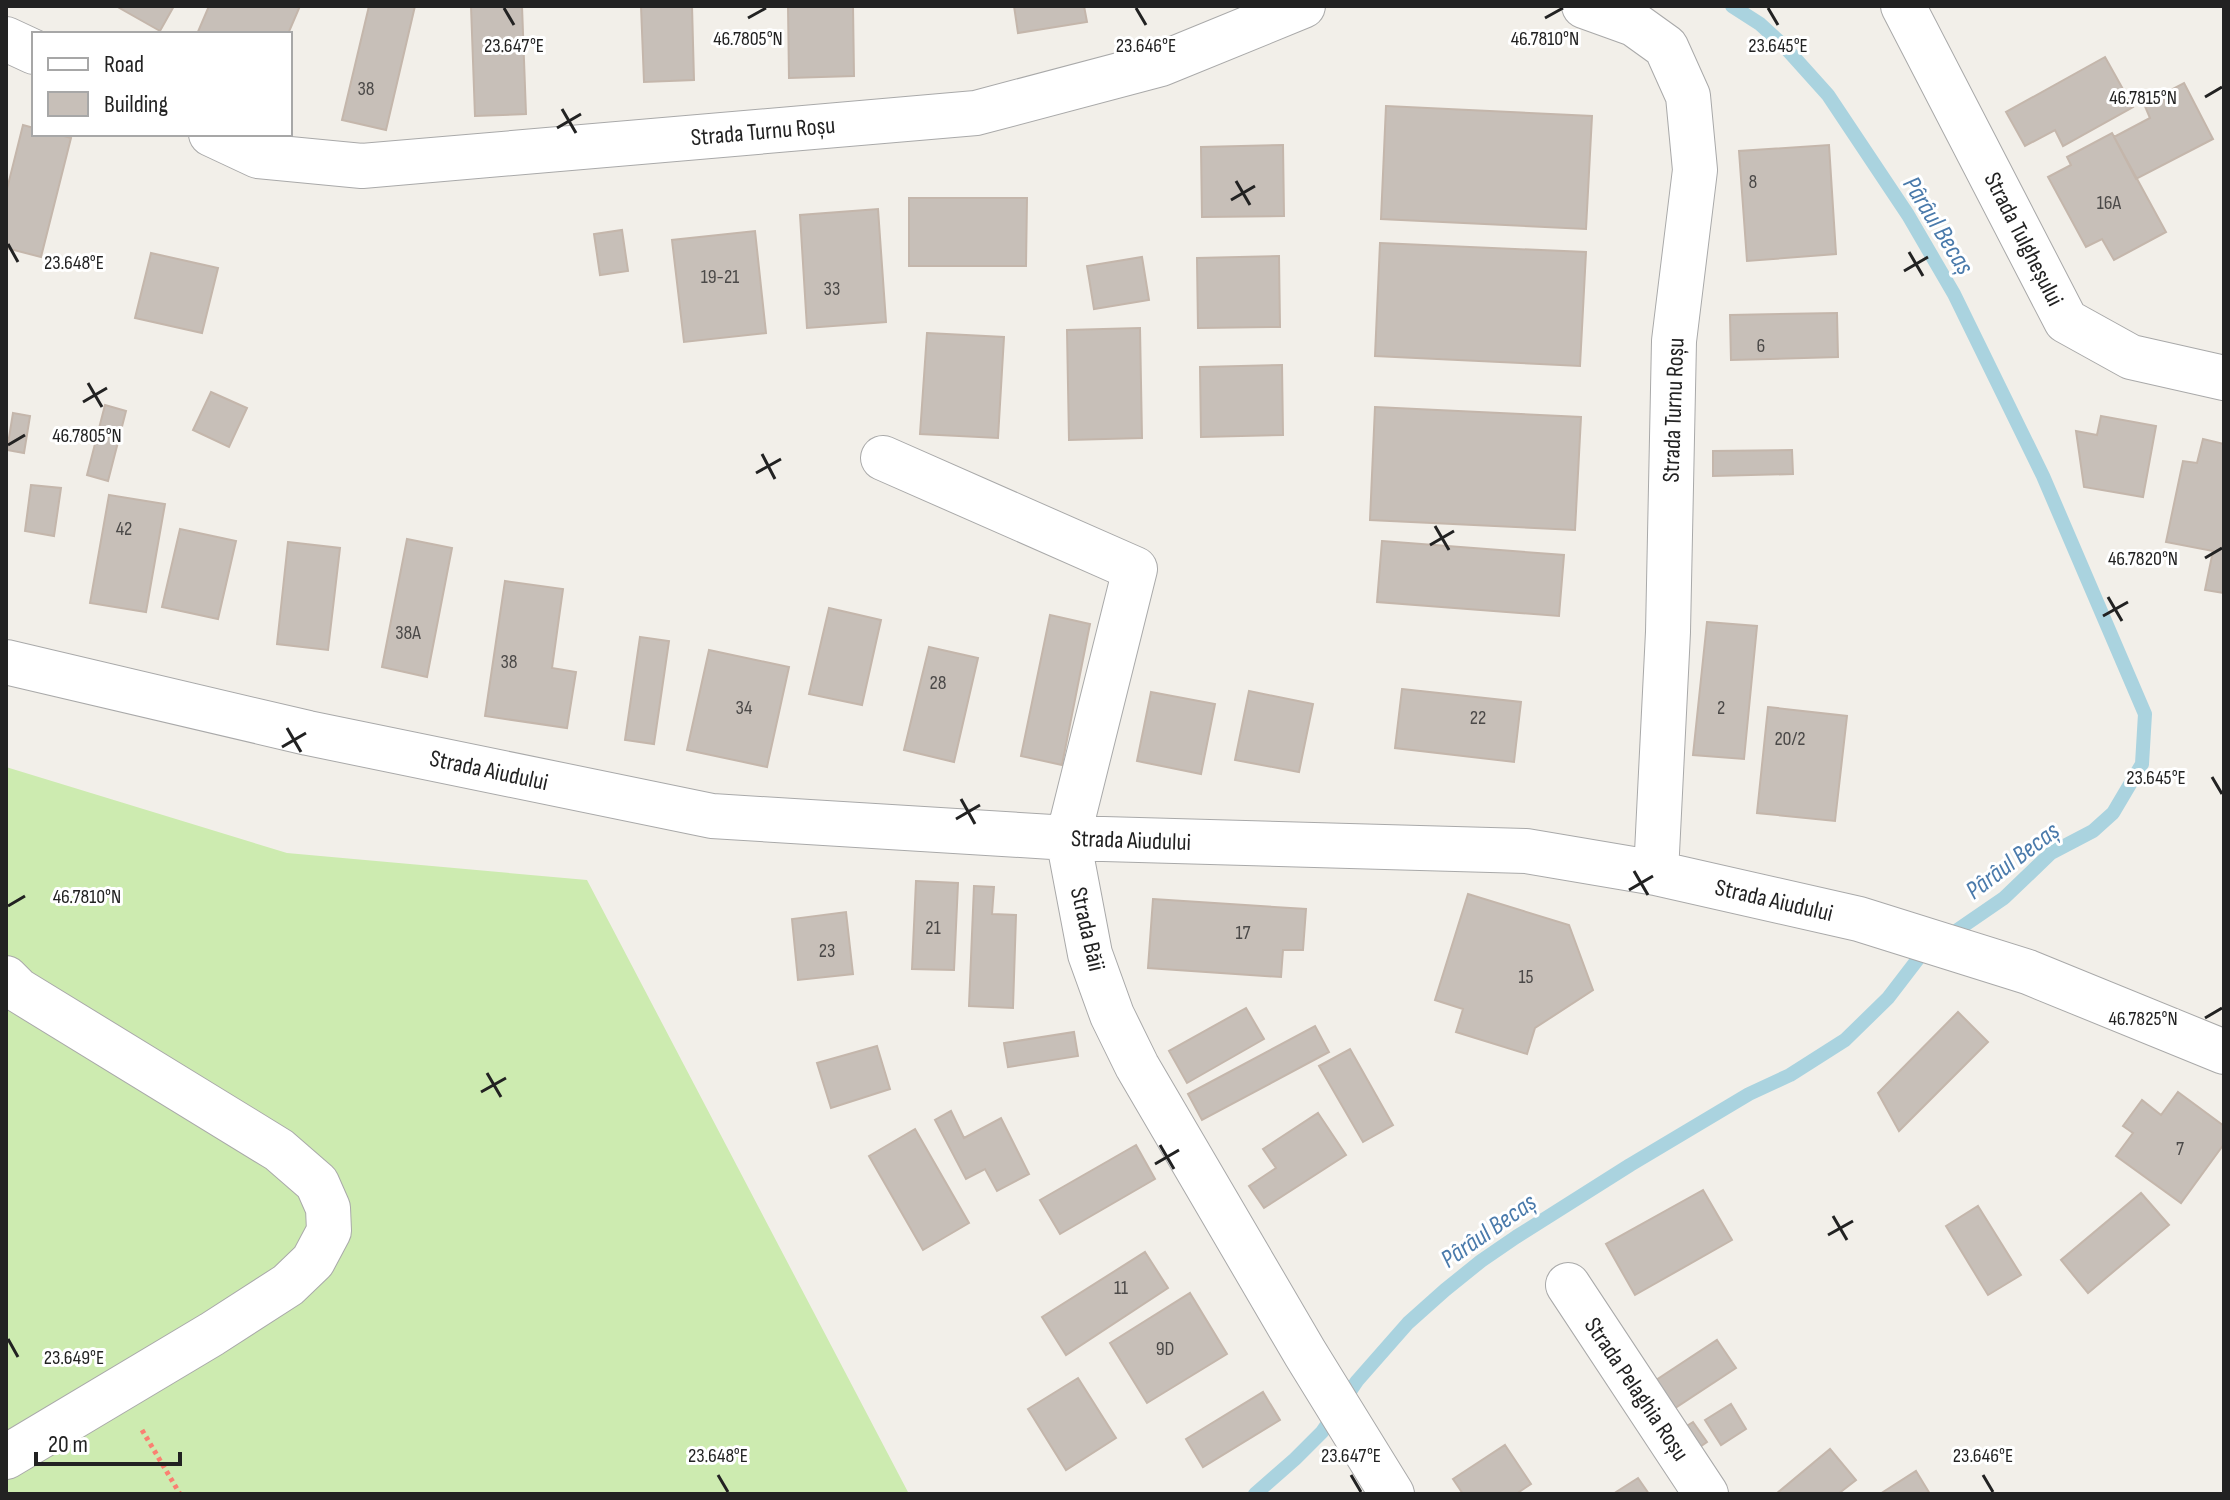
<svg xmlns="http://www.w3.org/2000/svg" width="2230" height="1500" font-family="'Sofia Sans Condensed',sans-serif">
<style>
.grass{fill:#cdebb0}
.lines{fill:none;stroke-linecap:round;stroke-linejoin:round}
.stream{stroke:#aad3df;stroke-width:14}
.building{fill:#c7bfb8;stroke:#c4b6ab;stroke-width:2}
.minor-casing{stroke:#a9a9a9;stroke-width:46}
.path{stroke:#fa8072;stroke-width:5;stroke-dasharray:4 4;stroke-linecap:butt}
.minor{stroke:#fff;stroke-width:44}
.ticks{fill:none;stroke:#222;stroke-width:3}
.labels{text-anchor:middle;stroke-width:6;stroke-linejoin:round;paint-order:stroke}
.number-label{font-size:20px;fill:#4b4948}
.street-label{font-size:24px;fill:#222;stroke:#fff}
.water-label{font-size:26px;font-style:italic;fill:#4a7aab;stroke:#fff}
.ticks-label{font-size:20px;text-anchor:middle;fill:#222;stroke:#fff;stroke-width:6;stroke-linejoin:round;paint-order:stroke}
</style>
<rect width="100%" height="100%" fill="#f2efe9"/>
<!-- grass -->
<path class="grass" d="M6,767L287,853L587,880L909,1494H6Z"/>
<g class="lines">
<!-- stream -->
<path class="stream" d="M1255,1494L1295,1459L1322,1432L1357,1381L1408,1323L1445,1290L1481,1261L1516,1237L1630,1165L1749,1094L1790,1075L1845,1040L1888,998L1921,955L2004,898L2051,853L2093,831L2113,813L2142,764L2145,714L2043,476L1954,294L1908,215L1828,95L1784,46L1760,24L1732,6"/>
</g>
<!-- building -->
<path class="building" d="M116,6H174L160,31Z
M209,6H300L288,34H197Z
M369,6H415L386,130L342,120Z
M471,6H522L526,114L475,116Z
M641,6H692L694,80L644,82Z
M788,6H853L854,76L789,78Z
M1014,6H1084L1087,22L1018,33Z
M2105,57L2133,107L2063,146L2055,130L2025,146L2006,112Z
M2184,83L2213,139L2136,179L2114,137L2150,118L2144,104Z
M1386,106L1592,116L1586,229L1381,219Z
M23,125L34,128V134H57L71,138L41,257L6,248V193Z
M2112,133L2166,232L2114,260L2102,239L2086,247L2048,177L2071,165L2067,157Z
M1283,145L1284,216L1202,217L1201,147Z
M1829,145L1836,254L1747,261L1739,151Z
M909,198H1027L1026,266H909Z
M878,209L886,322L807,328L800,215Z
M622,230L628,271L600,275L594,234Z
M755,231L766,333L684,342L672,240Z
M1380,243L1586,252L1580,366L1375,356Z
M151,253L218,268L202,333L135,318Z
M1279,256L1280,327L1198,328L1197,258Z
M1142,257L1149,300L1094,309L1087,266Z
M1837,313L1838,357L1731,360L1730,315Z
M1140,328L1142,438L1069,440L1067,330Z
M927,333L1004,337L998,438L920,434Z
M1282,365L1283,435L1201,437L1200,367Z
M211,392L247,408L229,447L193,430Z
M105,405L126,411L108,481L87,475Z
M1375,407L1581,417L1575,530L1370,520Z
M13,413L30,416L24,453L7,450Z
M2101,416L2156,426L2143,497L2084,487L2076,431L2097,435Z
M2203,439L2224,444V593L2205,590L2213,551L2166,542L2183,461L2197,463Z
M1792,450L1793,474L1713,476V451Z
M31,485L61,488L54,536L25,531Z
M109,495L165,504L146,612L90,603Z
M180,529L236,541L218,619L162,607Z
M407,539L452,548L427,677L382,667Z
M1382,541L1564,555L1559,616L1377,602Z
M288,542L340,548L328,650L277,644Z
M505,581L563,589L552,668L576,672L567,728L485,716Z
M829,608L881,620L862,705L809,694Z
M1050,615L1090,624L1062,765L1021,756Z
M1707,622L1757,626L1744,759L1693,755Z
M640,637L669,641L654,744L625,740Z
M929,647L978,658L954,762L904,750Z
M709,650L789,667L767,767L687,750Z
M1402,689L1521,702L1514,762L1395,748Z
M1249,691L1313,704L1299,772L1235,760Z
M1151,692L1215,704L1201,774L1137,761Z
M1768,707L1847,716L1835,821L1757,813Z
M916,881L958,883L954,970L912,969Z
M974,886L994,887L992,914L1016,915L1013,1008L969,1006Z
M1468,894L1569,925L1593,990L1535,1028L1527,1054L1456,1032L1463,1009L1435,1000Z
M1153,899L1306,909L1303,950H1283L1281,977L1148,968Z
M846,912L853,974L798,980L792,919Z
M1246,1008L1264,1039L1187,1083L1169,1051Z
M1958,1012L1988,1042L1899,1131L1878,1093Z
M1315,1026L1329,1052L1202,1120L1188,1094Z
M1074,1032L1078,1056L1008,1067L1004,1043Z
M877,1046L890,1089L831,1108L817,1063Z
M1350,1049L1393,1125L1363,1142L1319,1066Z
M2178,1092L2224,1126V1144L2181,1203L2116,1156L2133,1133L2123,1126L2142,1100L2161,1115Z
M951,1111L964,1138L1001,1118L1029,1174L997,1191L985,1169L966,1179L935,1120Z
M1318,1113L1346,1155L1264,1208L1249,1186L1276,1168L1263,1149Z
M915,1129L969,1223L923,1250L869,1156Z
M1136,1145L1155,1179L1060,1234L1040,1200Z
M1703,1190L1732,1240L1635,1295L1606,1244Z
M2141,1193L2169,1225L2088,1293L2061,1260Z
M1978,1206L2021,1275L1988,1295L1946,1226Z
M1145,1252L1168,1288L1066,1355L1042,1317Z
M1190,1293L1227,1354L1147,1403L1110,1343Z
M1717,1340L1736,1368L1669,1412L1650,1384Z
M1078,1378L1116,1438L1066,1470L1028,1409Z
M1263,1392L1280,1420L1203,1467L1186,1439Z
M1731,1404L1746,1429L1721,1445L1705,1420Z
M1693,1422L1707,1442L1688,1455L1674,1434Z
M1505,1445L1531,1484L1516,1494H1463L1453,1479Z
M1830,1449L1856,1480L1838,1494H1776Z
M1916,1471L1930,1494H1880Z
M1638,1478L1649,1494H1613Z"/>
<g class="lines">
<!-- minor casing -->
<g class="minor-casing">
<path id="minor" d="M1584,6L1634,24L1666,47L1688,96L1695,170L1674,341L1668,632L1656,873
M1903,6L2066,321L2131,357L2224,378
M6,39L34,52
M211,134L258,156L362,166L976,113L1161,64L1303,6
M883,458L1135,569L1068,838L1090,954L1112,1015L1137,1066L1305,1353L1392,1494
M6,662L308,733L712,816L1068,838L1526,851L1656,873L1859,919L2028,972L2224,1052
M6,978L18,990L279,1150L317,1183L328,1208L329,1231L313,1261L288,1285L212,1334L6,1457
M1568,1285L1706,1494"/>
</g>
<!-- path -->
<path class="path" d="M142,1430L180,1494"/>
<!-- minor -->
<use href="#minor" class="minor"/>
</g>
<!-- ticks -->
<path class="ticks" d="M504,8L514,25M1136,8L1146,25M1768,8L1778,25M748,18L766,8M1545,18L1563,8M2205,97L2222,87M562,109L576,133M557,128L581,114M1236,181L1250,205M1231,200L1255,186M8,244L18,262M1909,252L1923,276M1904,271L1928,257M88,383L102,407M83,402L107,388M8,445L25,435M762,454L775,479M756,473L781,459M1435,526L1449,550M1430,545L1454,531M2205,558L2222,548M2108,597L2122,621M2103,616L2128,602M287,728L301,752M282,747L306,733M2212,777L2222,794M961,799L975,824M956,819L980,805M1634,871L1648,895M1629,890L1653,876M8,906L25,896M2205,1018L2222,1008M487,1073L501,1097M481,1092L506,1078M1160,1145L1174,1169M1155,1164L1179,1150M1833,1216L1847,1240M1828,1235L1853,1221M8,1339L18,1357M718,1475L728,1492M1351,1475L1361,1492M1983,1475L1993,1492"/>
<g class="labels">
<!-- number labels -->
<g class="number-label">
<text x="366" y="95">38</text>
<text x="1753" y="188">8</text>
<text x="2109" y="209">16A</text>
<text x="720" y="283">19-21</text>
<text x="832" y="295">33</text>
<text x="1761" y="352">6</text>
<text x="124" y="535">42</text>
<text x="408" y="639">38A</text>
<text x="509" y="668">38</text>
<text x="938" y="689">28</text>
<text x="744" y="714">34</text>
<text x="1721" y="714">2</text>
<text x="1478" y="724">22</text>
<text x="1790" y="745">20/2</text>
<text x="933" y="934">21</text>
<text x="1243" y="939">17</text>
<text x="827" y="957">23</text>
<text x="1526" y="983">15</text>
<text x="2180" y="1155">7</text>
<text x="1121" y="1294">11</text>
<text x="1165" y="1355">9D</text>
</g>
<!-- street labels -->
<g class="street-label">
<text transform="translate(763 131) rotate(-5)" y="8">Strada Turnu Roșu</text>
<text transform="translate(2024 239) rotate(63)" y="8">Strada Tulgheșului</text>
<text transform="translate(1673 410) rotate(-88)" y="8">Strada Turnu Roșu</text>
<text transform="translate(489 770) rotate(12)" y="8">Strada Aiudului</text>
<text transform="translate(1131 840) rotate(2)" y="8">Strada Aiudului</text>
<text transform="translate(1774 900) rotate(13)" y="8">Strada Aiudului</text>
<text transform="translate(1088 929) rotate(77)" y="8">Strada Băii</text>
<text transform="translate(1637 1389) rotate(56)" y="8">Strada Pelaghia Roșu</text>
</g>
<!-- water labels -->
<g class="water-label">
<text transform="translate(1939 225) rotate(58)" y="9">Pârâul Becaș</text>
<text transform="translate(2012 860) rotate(-37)" y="9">Pârâul Becaș</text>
<text transform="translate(1488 1230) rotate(-35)" y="9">Pârâul Becaș</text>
</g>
</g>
<g class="ticks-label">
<text x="748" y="45">46.7805°N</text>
<text x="1545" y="45">46.7810°N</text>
<text x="514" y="52">23.647°E</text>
<text x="1146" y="52">23.646°E</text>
<text x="1778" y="52">23.645°E</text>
<text x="2143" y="104">46.7815°N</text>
<text x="74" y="269">23.648°E</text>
<text x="87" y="442">46.7805°N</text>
<text x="2143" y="565">46.7820°N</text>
<text x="2156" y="784">23.645°E</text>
<text x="87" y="903">46.7810°N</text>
<text x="2143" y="1025">46.7825°N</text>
<text x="74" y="1364">23.649°E</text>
<text x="718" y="1462">23.648°E</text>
<text x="1351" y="1462">23.647°E</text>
<text x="1983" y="1462">23.646°E</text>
</g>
<!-- border -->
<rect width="2230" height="1500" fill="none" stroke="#222222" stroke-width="16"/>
<!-- legend -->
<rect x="32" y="32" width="260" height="104" fill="#ffffff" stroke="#a7a7a7" stroke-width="2"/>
<rect x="48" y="58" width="40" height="12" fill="#ffffff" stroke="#a7a7a7" stroke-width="2"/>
<text x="104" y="72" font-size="24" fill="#222222">Road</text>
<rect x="48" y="92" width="40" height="24" fill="#c7bfb8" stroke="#a7a7a7" stroke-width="2"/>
<text x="104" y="112" font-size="24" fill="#222222">Building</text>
<!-- scale -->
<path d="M36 1452v12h144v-12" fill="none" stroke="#222222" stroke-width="4"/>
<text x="48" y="1452" font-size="24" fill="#222222" stroke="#ffffff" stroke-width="6" paint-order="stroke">20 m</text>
</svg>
